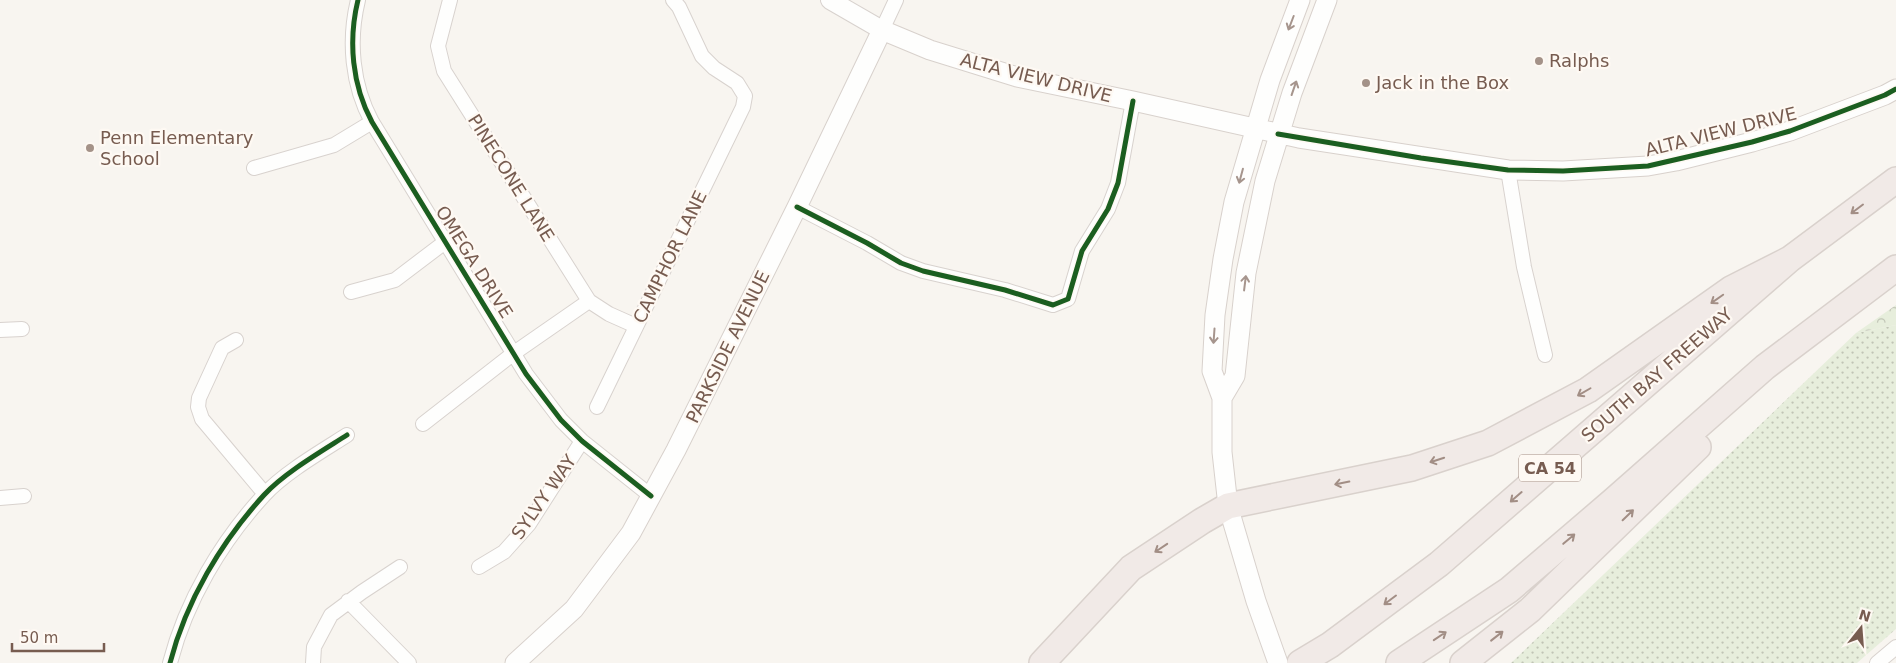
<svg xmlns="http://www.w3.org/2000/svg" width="1896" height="663" font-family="'DejaVu Sans',sans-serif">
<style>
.grass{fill:url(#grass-dots)}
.forest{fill:url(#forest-crowns)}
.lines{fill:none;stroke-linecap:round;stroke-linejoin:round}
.minor-casing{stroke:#d8d2ce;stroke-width:16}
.tertiary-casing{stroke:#d8d2ce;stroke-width:20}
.secondary-casing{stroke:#d8d1cc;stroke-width:21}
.motorway-casing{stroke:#d9d1cc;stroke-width:28}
.minor{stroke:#fefefd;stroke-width:14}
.tertiary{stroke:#fefefd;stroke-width:18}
.secondary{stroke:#fefefd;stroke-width:19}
.motorway{stroke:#f1eae7;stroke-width:25}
.cycleway-casing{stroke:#fef9f3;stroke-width:8}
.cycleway{stroke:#1b5e20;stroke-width:5}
.oneway{stroke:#a6958d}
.oneway2{stroke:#a28e85}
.poi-dot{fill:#a49288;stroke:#fef9f3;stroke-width:2}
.labels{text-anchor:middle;stroke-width:4.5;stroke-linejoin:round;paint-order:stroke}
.shield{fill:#fef9f3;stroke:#a08b81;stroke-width:1}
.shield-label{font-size:16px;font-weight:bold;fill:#775c50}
.poi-label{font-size:18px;fill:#775c50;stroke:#fef9f3;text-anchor:start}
.street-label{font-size:18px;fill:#775c50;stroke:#fef9f3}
</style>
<defs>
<pattern id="grass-dots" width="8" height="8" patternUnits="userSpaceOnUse" patternTransform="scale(1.25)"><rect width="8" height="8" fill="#e7eedc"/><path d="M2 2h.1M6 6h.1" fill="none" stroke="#c0c4b5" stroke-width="1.8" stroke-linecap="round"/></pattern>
<pattern id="forest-crowns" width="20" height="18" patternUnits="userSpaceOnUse" patternTransform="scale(1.25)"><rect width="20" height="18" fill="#e7eedc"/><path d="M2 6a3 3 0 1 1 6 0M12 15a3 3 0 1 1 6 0" fill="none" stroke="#c0c4b5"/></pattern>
</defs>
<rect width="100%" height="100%" fill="#f8f5f0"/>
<!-- grass -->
<path class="grass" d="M1896,325V629L1857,663H1511L1856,333Z"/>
<!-- forest -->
<path class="forest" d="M1896,305V325L1856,333Z"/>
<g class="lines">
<!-- minor casing -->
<g class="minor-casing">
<path id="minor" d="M358,0C348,41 352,85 372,122L526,374L561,420L582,441L651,496
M450,0L438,46L444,71L589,301L609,314L636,326
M882,30L896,0
M254,168L334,145L372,122
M1508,170L1524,267L1545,355
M797,207L867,243L901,263L923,271L1005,290L1053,305L1068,299L1082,251L1108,209L1118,183L1133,101
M351,292L395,280L445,242
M0,330L22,329
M236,340L222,348L199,398L198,407L202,419L265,494
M597,407L743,107L745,96L737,83L714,68L702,56L679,7L673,0
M423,424L514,353L589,301
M0,498L24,496
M479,567L504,552L529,524L582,441
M348,601L409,663
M170,663C186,601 221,542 264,495C284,473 322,451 347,435
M313,663L314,647L331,615L362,592L400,567
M1877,663L1896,647"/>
</g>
<!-- tertiary casing -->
<g class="tertiary-casing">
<path id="tertiary" d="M830,0L882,30"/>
</g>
<!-- secondary casing -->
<g class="secondary-casing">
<path id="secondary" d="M1222,398L1235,376L1246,273L1265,181L1292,93L1327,0
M515,663L574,609L631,533L676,450L797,207L882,30L930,50L1017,77L1133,101L1299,138L1508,170L1563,171L1648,166L1676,161L1752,142L1790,131L1885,95L1896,89
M1278,663L1256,601L1228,506L1222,452V398L1212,371L1215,315L1223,259L1234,202L1270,80L1300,0"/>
</g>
<!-- motorway casing -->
<g class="motorway-casing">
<path id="motorway" d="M1042,663L1131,568L1202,521L1228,506L1412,468L1488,443L1588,390L1731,289L1790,259
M1300,663L1330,645L1439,564L1790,259L1896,180
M1399,663L1509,590L1613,501L1765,367L1896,268
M1463,663L1530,610L1698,447"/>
</g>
<!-- minor -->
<use href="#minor" class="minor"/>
<!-- tertiary -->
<use href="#tertiary" class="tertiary"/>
<!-- secondary -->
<use href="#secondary" class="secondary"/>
<!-- motorway -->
<use href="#motorway" class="motorway"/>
<!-- cycleway casing -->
<g class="cycleway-casing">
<path id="cycleway" d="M358,0C348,41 352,85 372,122L526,374L561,420L582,441L651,496
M1278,134L1421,158L1508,170L1563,171L1648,166L1752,142L1790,131L1885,95L1896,89
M797,207L867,243L901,263L923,271L1005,290L1053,305L1068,299L1082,251L1108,209L1118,183L1133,101
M170,663C186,601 221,542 264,495C284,473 322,451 347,435"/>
</g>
<!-- cycleway -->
<use href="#cycleway" class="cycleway"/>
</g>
<!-- one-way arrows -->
<defs><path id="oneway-shaft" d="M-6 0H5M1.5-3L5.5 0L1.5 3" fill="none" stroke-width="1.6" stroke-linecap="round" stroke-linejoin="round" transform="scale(1.25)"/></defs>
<g class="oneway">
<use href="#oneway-shaft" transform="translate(1291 23) rotate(111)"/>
<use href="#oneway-shaft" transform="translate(1294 88) rotate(-71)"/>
<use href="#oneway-shaft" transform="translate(1241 176) rotate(105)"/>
<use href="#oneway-shaft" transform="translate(1245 283) rotate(-83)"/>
<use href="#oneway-shaft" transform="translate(1214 336) rotate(94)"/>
</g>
<g class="oneway2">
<use href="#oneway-shaft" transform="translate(1857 209) rotate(143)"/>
<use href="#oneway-shaft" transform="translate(1717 299) rotate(145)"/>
<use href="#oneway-shaft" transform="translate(1584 392) rotate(150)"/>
<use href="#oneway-shaft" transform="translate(1437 460) rotate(162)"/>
<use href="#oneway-shaft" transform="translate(1342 483) rotate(169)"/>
<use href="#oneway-shaft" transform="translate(1516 497) rotate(139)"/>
<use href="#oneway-shaft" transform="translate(1628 515) rotate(-44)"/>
<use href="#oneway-shaft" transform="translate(1569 539) rotate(-40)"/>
<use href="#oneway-shaft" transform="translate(1161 548) rotate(146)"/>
<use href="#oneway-shaft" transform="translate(1390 600) rotate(143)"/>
<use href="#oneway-shaft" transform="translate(1440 636) rotate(-34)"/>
<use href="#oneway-shaft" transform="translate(1497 636) rotate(-38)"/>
</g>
<!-- markers -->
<g class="poi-dot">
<circle cx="1539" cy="61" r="5"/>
<circle cx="1366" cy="83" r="5"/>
<circle cx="90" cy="148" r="5"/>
</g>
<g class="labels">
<!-- shield labels -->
<rect class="shield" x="1519" y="454.5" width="62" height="27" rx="4"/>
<g class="shield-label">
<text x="1550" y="474">CA 54</text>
</g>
<!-- poi labels -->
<g class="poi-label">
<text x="1549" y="67">Ralphs</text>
<text x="1376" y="89">Jack in the Box</text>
<text x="100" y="144">Penn Elementary<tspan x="100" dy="21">School</tspan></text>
</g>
<!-- street labels -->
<g class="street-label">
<text transform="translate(1036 78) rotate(14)" y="6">ALTA VIEW DRIVE</text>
<text transform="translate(1721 132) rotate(-14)" y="6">ALTA VIEW DRIVE</text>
<text transform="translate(511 178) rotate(58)" y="6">PINECONE LANE</text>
<text transform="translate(670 257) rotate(-64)" y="6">CAMPHOR LANE</text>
<text transform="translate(474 262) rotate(58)" y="6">OMEGA DRIVE</text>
<text transform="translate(728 347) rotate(-64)" y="6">PARKSIDE AVENUE</text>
<text transform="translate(1657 375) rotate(-41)" y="6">SOUTH BAY FREEWAY</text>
<text transform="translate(544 497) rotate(-55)" y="6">SYLVY WAY</text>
</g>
</g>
<!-- north arrow -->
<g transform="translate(1861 628) rotate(17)" stroke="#fef9f3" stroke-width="4" paint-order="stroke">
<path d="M0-4L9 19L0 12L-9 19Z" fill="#775c50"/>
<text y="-8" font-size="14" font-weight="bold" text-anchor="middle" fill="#775c50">N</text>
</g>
<!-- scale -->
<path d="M12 643v8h92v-8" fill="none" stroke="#775c50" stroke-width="2.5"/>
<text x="20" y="643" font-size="15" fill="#775c50" stroke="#fef9f3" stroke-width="4" paint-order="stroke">50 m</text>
</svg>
